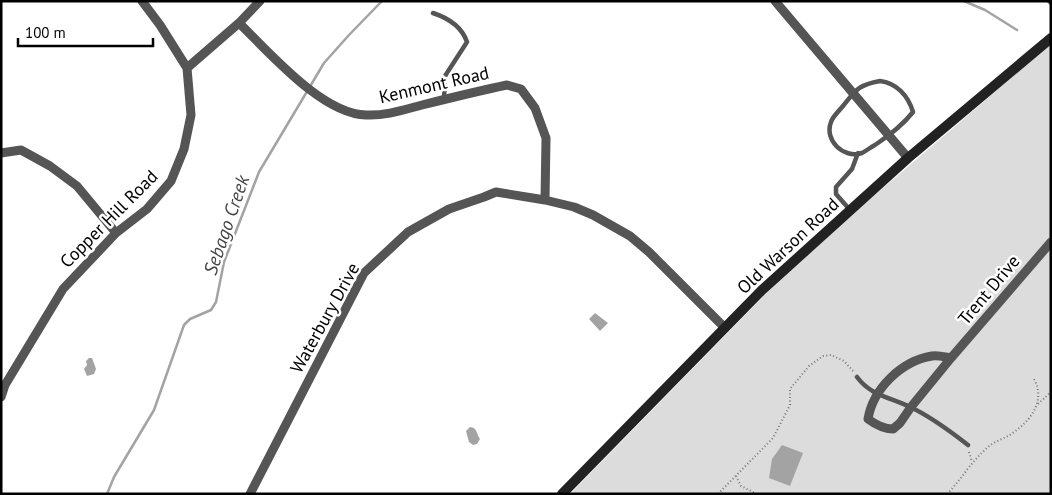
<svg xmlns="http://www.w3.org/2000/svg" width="1052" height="495" font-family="'PT Sans',sans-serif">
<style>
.green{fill:#dcdcdc}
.water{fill:#a3a3a3}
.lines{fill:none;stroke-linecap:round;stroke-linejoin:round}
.stream{stroke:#a3a3a3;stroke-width:2.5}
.path{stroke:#777;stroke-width:2;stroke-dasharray:1 2.5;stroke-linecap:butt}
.lane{stroke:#555;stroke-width:4.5}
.street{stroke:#555;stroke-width:9}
.secondary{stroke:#222;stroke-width:10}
.labels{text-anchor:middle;stroke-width:5;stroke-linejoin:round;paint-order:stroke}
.street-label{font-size:18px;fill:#000;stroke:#fff}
.water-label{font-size:19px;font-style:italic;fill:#444;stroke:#fff}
</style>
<rect width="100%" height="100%" fill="#fff"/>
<!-- green -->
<path class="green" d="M1051,44V494H570L799,260Z"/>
<!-- water -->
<path class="water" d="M595,313L608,323L600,331L589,319Z
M89,358H92L96,369L94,374L87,376L84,369L87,365L86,361Z
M470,427C478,428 476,434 480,439L477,444L473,445L469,442L466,431Z
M782,445L803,453L790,486L769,478L772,459Z"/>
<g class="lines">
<!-- stream -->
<path class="stream" d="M964,1L985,10L1017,30
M107,494L114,477L154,410L184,325L190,319L211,310L216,302L224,262L259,172L324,63L349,35L382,1"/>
<!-- path -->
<path class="path" d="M1038,404L1051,392
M969,452L972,462
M736,476L741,486L757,494
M718,494L773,438L790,405V389L809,366L823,356L831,355L844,361L853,371
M947,494C961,480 970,463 985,450C991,443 1000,440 1008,436C1028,424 1047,403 1034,379"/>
<!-- lane -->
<path class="lane" d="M1049,1L1051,3
M433,13C448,18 462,27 467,42L445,76L444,100
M880,81C896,83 908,95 913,112C902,126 890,135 875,145C871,147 866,151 862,153C843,159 824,140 831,122C833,116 839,111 843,106C856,90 858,85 880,81Z
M850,210L836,194V187L852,169L858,153
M857,377C871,396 890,397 910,407C930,416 950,431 968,445"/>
<!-- street -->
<path class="street" d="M775,1L908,158
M239,23C269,52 322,114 366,115C385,116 403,110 422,105C450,98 478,91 507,85L521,89L535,108L546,138L545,200
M187,68L239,23L260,1
M1,153L21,150L50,166L77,186L116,233
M951,358C945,357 938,355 932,356C901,361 873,389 868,419C876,425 883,429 893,429L900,423L911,407L951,358L1051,242
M1,397L5,385L63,289L116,233L147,209L171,181L184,149L191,115L187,68L160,25L142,1
M250,494L364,273L408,232L449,209L484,197L496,192L545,200L574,207L593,215L630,236L649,252L725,328"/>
<!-- secondary -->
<path class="secondary" d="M562,494L762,290L908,158L1051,38"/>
</g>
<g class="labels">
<!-- street labels -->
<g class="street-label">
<text transform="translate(434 85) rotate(-13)" y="6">Kenmont Road</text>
<text transform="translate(109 219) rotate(-45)" y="6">Copper Hill Road</text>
<text transform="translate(788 246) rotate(-43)" y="6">Old Warson Road</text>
<text transform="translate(989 290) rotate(-50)" y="6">Trent Drive</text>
<text transform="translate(325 318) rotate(-61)" y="6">Waterbury Drive</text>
</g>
<!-- water labels -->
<g class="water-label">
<text transform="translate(226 225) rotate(-71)" y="7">Sebago Creek</text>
</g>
</g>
<!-- border -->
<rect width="1052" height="495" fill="none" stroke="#000000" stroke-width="5"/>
<!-- scale -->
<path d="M18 38v8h135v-8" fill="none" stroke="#000000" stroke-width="2.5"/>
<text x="25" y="38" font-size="15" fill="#000000" stroke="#ffffff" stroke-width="4" paint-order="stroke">100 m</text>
</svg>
